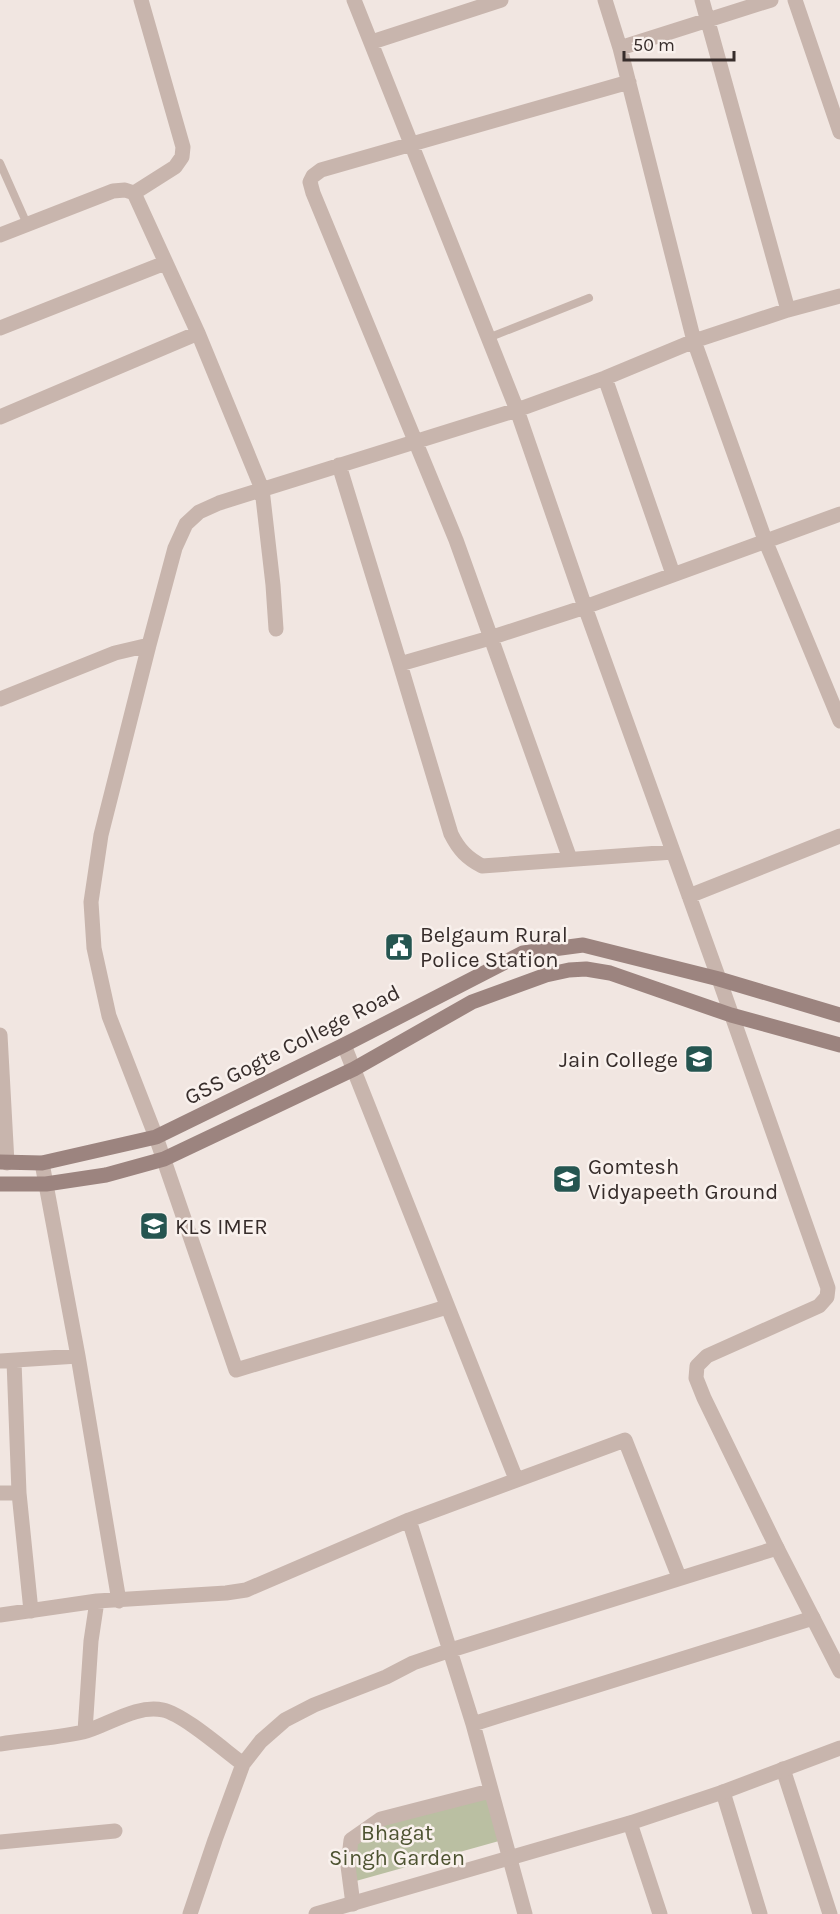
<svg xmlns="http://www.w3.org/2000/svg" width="840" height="1914" font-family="Karla,sans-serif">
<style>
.green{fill:#babfa2}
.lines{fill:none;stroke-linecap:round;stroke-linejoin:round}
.service{stroke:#c8b5ad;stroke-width:8}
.minor{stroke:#c8b5ad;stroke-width:15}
.tertiary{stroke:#c8b5ad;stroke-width:15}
.secondary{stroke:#9c847f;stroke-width:15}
.labels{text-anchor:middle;stroke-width:5;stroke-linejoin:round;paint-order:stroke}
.poi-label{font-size:22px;fill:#372d2b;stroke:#f9f1ed;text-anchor:start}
.street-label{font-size:22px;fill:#372d2b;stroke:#f9f1ed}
.park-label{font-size:22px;fill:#4d5331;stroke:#f9f1ed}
</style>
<rect width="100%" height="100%" fill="#f1e6e1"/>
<!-- green -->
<path class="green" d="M486,1797L499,1841L356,1881L352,1866L356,1843L384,1823Z"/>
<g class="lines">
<!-- service -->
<path class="service" d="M0,163L27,224
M488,338L589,298"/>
<!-- minor -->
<path class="minor" d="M354,0L517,410L585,607L719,979
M605,0L620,48L694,341L765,540L840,721
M702,0L788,310
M795,0L840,132
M372,42L501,0
M620,48L771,0
M134,193L175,167L182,157L183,147L141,0
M0,235L113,191L125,190L134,193L198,333L262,489L273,585L276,629
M0,328L165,263
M605,378L673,574
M0,417L198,333
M339,465L400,664L490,638L585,607L840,514
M400,664L451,834C459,850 467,858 482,866L673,852
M0,699L115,653L149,645
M570,859L456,540L313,193L310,182L313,176L321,170L629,82
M689,896L840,836
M0,1035L7,1163
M344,1045L516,1479
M42,1163L78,1356L119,1601
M447,1307L236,1370L156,1137L109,1016L94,948L91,902L101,835L149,645L175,548L186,524L199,512L219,503L517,410L605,378L694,341L788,310L840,296
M0,1361L78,1356
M14,1361L19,1493L31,1611
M0,1493H19
M409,1520L473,1724L525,1914
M0,1615L97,1601L226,1593L246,1590L409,1520L625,1440L679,1577
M473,1724L813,1618
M85,1731L91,1641L97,1601
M0,1744C27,1740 56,1738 83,1732C107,1726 136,1704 163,1710C183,1714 224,1750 243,1764
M783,1769L830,1914
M723,1792L760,1914
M630,1823L660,1914
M0,1842L115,1831
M353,1904L348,1866L351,1840L381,1819L490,1791
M190,1914L215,1840L243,1764L261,1741L285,1720L314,1705L386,1677L413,1663L451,1650L777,1548"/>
<!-- tertiary -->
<path class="tertiary" d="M719,979L828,1288L827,1297L819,1306L707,1356L697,1366L696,1378L704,1398L777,1548L840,1671
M316,1914L630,1823L723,1792L840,1748"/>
<!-- secondary -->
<path class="secondary" d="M0,1162L42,1163L156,1137L344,1045L523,953L583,945L719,979L840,1015
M0,1184H46L106,1175L164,1159L354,1069L472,1002L546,975L569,970L586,969L610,973L731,1015L840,1045"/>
</g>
<!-- icons -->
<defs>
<g id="civic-square" transform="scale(1.5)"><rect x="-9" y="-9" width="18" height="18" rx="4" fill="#255550" stroke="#f9f1ed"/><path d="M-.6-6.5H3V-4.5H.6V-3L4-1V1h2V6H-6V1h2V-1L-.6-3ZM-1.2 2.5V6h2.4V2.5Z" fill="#fff"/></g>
<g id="university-square" transform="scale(1.5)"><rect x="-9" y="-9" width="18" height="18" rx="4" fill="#255550" stroke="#f9f1ed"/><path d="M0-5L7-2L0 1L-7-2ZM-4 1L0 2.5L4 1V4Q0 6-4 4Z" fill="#fff"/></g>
</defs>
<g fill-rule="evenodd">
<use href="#civic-square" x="399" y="947"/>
<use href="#university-square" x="699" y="1059"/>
<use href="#university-square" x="567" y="1179"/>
<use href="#university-square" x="154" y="1226"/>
</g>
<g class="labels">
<!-- poi labels -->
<g class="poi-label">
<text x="420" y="942">Belgaum Rural<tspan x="420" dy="25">Police Station</tspan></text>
<text x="678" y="1067" text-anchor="end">Jain College</text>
<text x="588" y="1174">Gomtesh<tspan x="588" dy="25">Vidyapeeth Ground</tspan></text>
<text x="175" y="1234">KLS IMER</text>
</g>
<!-- street labels -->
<g class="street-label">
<text transform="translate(292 1044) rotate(-27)" y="8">GSS Gogte College Road</text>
</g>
<!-- park labels -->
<g class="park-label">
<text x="397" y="1840">Bhagat<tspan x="397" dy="25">Singh Garden</tspan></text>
</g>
</g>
<!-- scale -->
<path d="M624 51v9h110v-9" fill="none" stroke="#372d2b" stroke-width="3"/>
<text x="633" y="51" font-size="18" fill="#372d2b" stroke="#f9f1ed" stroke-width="4.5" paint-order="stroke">50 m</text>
</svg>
